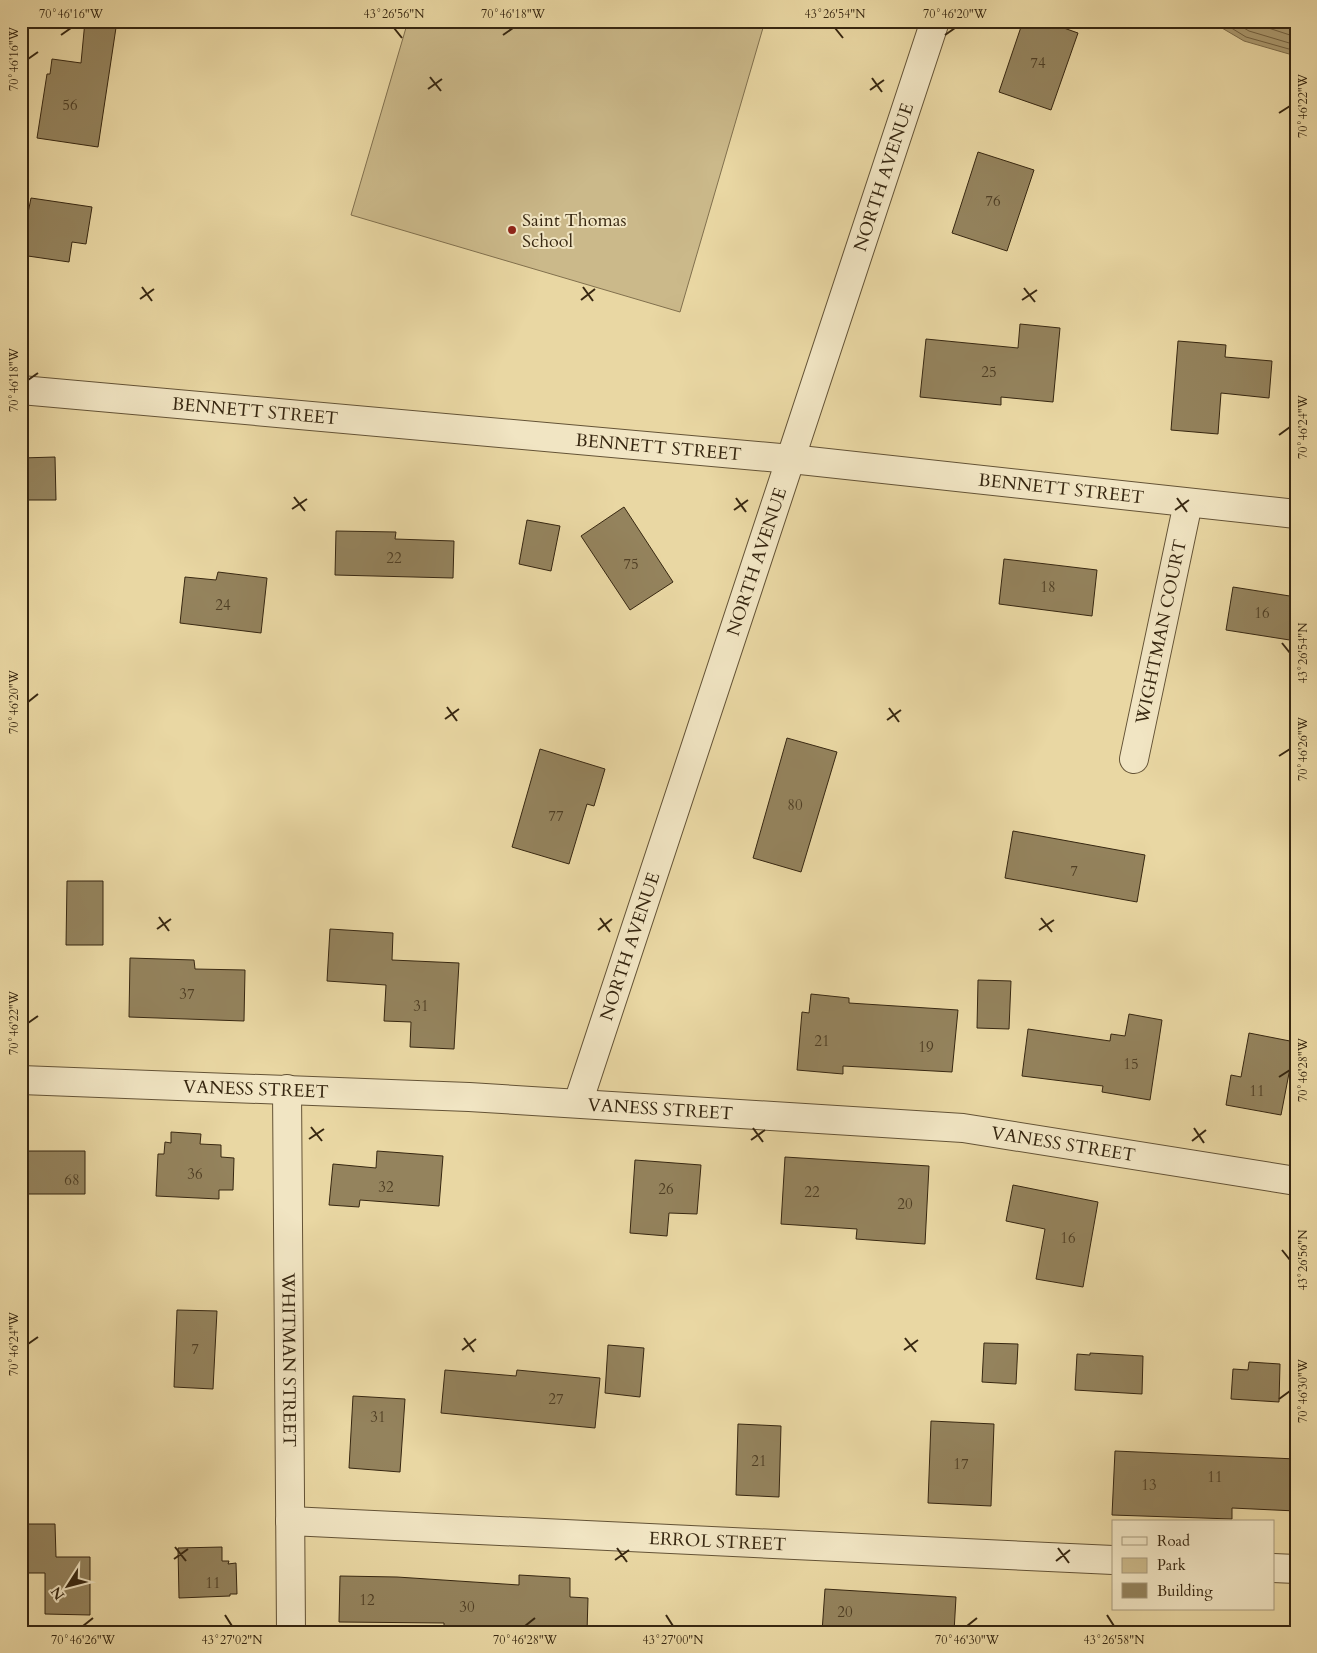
<svg xmlns="http://www.w3.org/2000/svg" width="1317" height="1653" font-family="Cardo,serif">
<style>
.green{fill:#cbb98a;stroke:#81704e}
.water{fill:#ac9b71;stroke:#7d6d4b}
.lines{fill:none;stroke-linecap:round;stroke-linejoin:round}
.shore{stroke:#726141;stroke-width:1}
.building{fill:#94835d;stroke:#372711}
.street-casing{stroke:#645336;stroke-width:30}
.street{stroke:#f1e5c3;stroke-width:28}
.ticks{fill:none;stroke:#372711;stroke-width:2}
.poi-dot{fill:#8f2418;stroke:#f1e5c3;stroke-width:2}
.labels{text-anchor:middle;stroke-width:4;stroke-linejoin:round;paint-order:stroke}
.number-label{font-size:15px;fill:#4e3e24}
.street-label{font-size:18px;fill:#372711;stroke:#f1e5c3}
.poi-label{font-size:18px;fill:#372711;stroke:#f1e5c3;text-anchor:start}
.neatline{fill:none;stroke:#372711;stroke-width:2}
.ticks-label{font-size:12px;text-anchor:middle;fill:#372711}
</style>
<rect width="100%" height="100%" fill="#e9d7a3"/>
<filter id="stains"><feTurbulence type="fractalNoise" baseFrequency=".004" numOctaves="4"/><feColorMatrix values="0 0 0 0 .2 0 0 0 0 .09 0 0 0 0 .02 0 0 0 .5 -.17"/></filter>
<radialGradient id="worn" r=".72"><stop offset=".6" stop-color="#630" stop-opacity="0"/><stop offset="1" stop-color="#630" stop-opacity=".3"/></radialGradient>
<!-- green -->
<path class="green" d="M408,21H765L680,312L351,215Z"/>
<!-- water -->
<path class="water" d="M1210,21H1296V56L1244,41Z"/>
<g class="lines">
<!-- shore -->
<path class="shore" d="M1220,21L1246,37L1296,51
M1232,21L1249,31L1296,45
M1247,21L1296,37"/>
</g>
<!-- building -->
<path class="building" d="M85,21H117L98,147L37,138L47,74H50L52,59L81,63Z
M1023,21H1044L1078,33L1051,110L999,92Z
M978,152L1034,170L1007,251L952,233Z
M31,198L92,207L86,244L72,242L69,262L21,255V216L27,218Z
M1020,324L1060,328L1053,402L1001,397V405L920,397L926,339L1018,348Z
M1178,341L1226,345L1225,357L1272,361L1269,398L1221,393L1218,434L1171,430Z
M55,457L56,500H21V458Z
M624,507L673,582L630,610L581,536Z
M527,520L560,526L551,571L519,564Z
M336,531L396,532L395,539L454,541L453,578L335,575Z
M1004,559L1097,570L1092,616L999,604Z
M218,572L267,578L261,633L180,623L185,577L216,580Z
M1233,587L1296,597V641L1226,630Z
M787,738L837,752L801,872L753,858Z
M540,749L605,769L594,806L587,804L569,864L512,847Z
M1013,831L1145,855L1137,902L1005,878Z
M67,881H103V945H66Z
M330,929L393,933L392,960L459,963L454,1049L410,1047L411,1022L384,1021L386,985L327,981Z
M130,958L194,960L195,969L245,970L244,1021L129,1017Z
M978,980L1011,981L1009,1029L977,1028Z
M811,994L849,998V1003L958,1010L952,1072L843,1066V1074L797,1070L802,1012L809,1013Z
M1129,1014L1162,1020L1150,1100L1102,1092L1103,1086L1022,1076L1028,1029L1110,1041L1111,1034L1125,1036Z
M1249,1033L1295,1042L1281,1115L1226,1105L1231,1075L1241,1077Z
M171,1132L201,1134L200,1144L221,1145V1157L234,1158L233,1190H219V1199L156,1196L158,1154H164L165,1142L171,1143Z
M21,1151H85V1194H21Z
M377,1151L443,1156L439,1206L360,1200L359,1207L329,1205L333,1164L376,1168Z
M785,1157L929,1166L925,1244L856,1239L857,1229L781,1224Z
M635,1160L701,1165L697,1214L669,1213L667,1236L630,1233Z
M1013,1185L1098,1202L1083,1287L1036,1279L1045,1229L1006,1221Z
M177,1310L217,1311L213,1389L174,1387Z
M984,1343L1018,1344L1016,1384L982,1382Z
M608,1345L644,1348L640,1397L605,1393Z
M1090,1353L1143,1356L1142,1394L1075,1390L1077,1354L1090,1355Z
M1249,1362L1280,1364L1279,1402L1231,1399L1233,1369L1248,1370Z
M445,1370L516,1376L517,1370L600,1378L595,1428L441,1413Z
M353,1396L405,1399L400,1472L349,1468Z
M931,1421L994,1424L991,1506L928,1503Z
M738,1424L781,1426L779,1497L736,1495Z
M1115,1451L1296,1459V1511L1232,1508V1519L1112,1515Z
M21,1524H55L56,1557H90V1615L45,1614V1573H21Z
M222,1547V1561H229L228,1564L236,1563L237,1594H230V1596L179,1598L178,1548Z
M519,1575L570,1578V1597L588,1598L587,1632H444V1623L339,1622L340,1576L397,1577L519,1585Z
M825,1589L956,1597L954,1632H822Z"/>
<g class="lines">
<!-- street casing -->
<g class="street-casing">
<g id="street">
<path id="s1" d="M21,390L791,459L1296,514"/>
<path id="s2" d="M1134,759L1188,503"/>
<path id="s3" d="M21,1080L469,1097L963,1128L1296,1181"/>
<path id="s4" d="M287,1089L291,1632"/>
<path id="s5" d="M578,1103L935,21"/>
<path id="s6" d="M290,1521L1113,1560"/>
<path d="M1273,1568L1296,1569"/>
</g>
</g>
<!-- street -->
<use href="#street" class="street"/>
</g>
<!-- ticks -->
<path class="ticks" d="M394,28L402,38M835,28L843,38M61,35L71,28M503,35L513,28M945,35L955,28M28,59L38,52M430,77L441,91M872,78L882,92M428,89L442,79M870,90L884,80M1279,113L1290,106M142,287L152,301M583,287L593,301M1024,288L1035,302M140,299L154,289M581,300L595,289M1022,300L1037,290M28,380L38,373M1279,435L1290,427M294,497L305,511M736,498L746,512M1177,498L1187,512M292,509L307,499M734,510L748,500M1175,510L1189,500M1282,643L1290,653M28,702L38,694M447,707L457,721M889,708L899,722M445,719L459,709M887,720L901,710M1279,756L1290,749M159,917L169,931M600,918L610,932M1041,918L1052,932M157,929L171,919M598,930L612,919M1039,930L1054,920M28,1023L38,1016M1279,1077L1290,1070M311,1127L322,1141M753,1128L763,1142M1194,1128L1204,1143M309,1139L324,1129M751,1140L765,1130M1192,1141L1206,1130M1282,1250L1290,1260M464,1338L474,1352M905,1338L916,1352M28,1344L38,1337M462,1350L476,1339M904,1350L918,1340M1279,1399L1290,1391M175,1547L186,1561M617,1548L627,1562M1058,1548L1069,1563M174,1559L188,1549M615,1560L629,1550M1056,1561L1070,1550M225,1615L232,1626M666,1615L673,1626M1107,1615L1114,1626M83,1626L93,1618M525,1626L535,1618M967,1626L977,1618"/>
<!-- markers -->
<circle class="poi-dot" cx="512" cy="230" r="5"/>
<g class="labels">
<!-- number labels -->
<g class="number-label">
<text x="1038" y="68">74</text>
<text x="70" y="110">56</text>
<text x="993" y="206">76</text>
<text x="989" y="377">25</text>
<text x="394" y="563">22</text>
<text x="631" y="569">75</text>
<text x="1048" y="592">18</text>
<text x="223" y="610">24</text>
<text x="1262" y="618">16</text>
<text x="795" y="810">80</text>
<text x="556" y="821">77</text>
<text x="1074" y="876">7</text>
<text x="187" y="999">37</text>
<text x="421" y="1011">31</text>
<text x="822" y="1046">21</text>
<text x="926" y="1052">19</text>
<text x="1131" y="1069">15</text>
<text x="1257" y="1096">11</text>
<text x="195" y="1179">36</text>
<text x="72" y="1185">68</text>
<text x="386" y="1192">32</text>
<text x="666" y="1194">26</text>
<text x="812" y="1197">22</text>
<text x="905" y="1209">20</text>
<text x="1068" y="1243">16</text>
<text x="195" y="1354">7</text>
<text x="556" y="1404">27</text>
<text x="378" y="1422">31</text>
<text x="759" y="1466">21</text>
<text x="961" y="1469">17</text>
<text x="1215" y="1482">11</text>
<text x="1149" y="1490">13</text>
<text x="213" y="1588">11</text>
<text x="367" y="1605">12</text>
<text x="467" y="1612">30</text>
<text x="845" y="1617">20</text>
</g>
<!-- street labels -->
<g class="street-label">
<text dy="6" stroke="none"><textPath href="#s5" startOffset="975">NORTH AVENUE</textPath></text>
<text dy="6" stroke="none"><textPath href="#s1" startOffset="235">BENNETT STREET</textPath></text>
<text dy="6" stroke="none"><textPath href="#s1" startOffset="640">BENNETT STREET</textPath></text>
<text dy="6" stroke="none"><textPath href="#s1" startOffset="1045">BENNETT STREET</textPath></text>
<text dy="6" stroke="none"><textPath href="#s5" startOffset="570">NORTH AVENUE</textPath></text>
<text dy="6" stroke="none"><textPath href="#s2" startOffset="130">WIGHTMAN COURT</textPath></text>
<text dy="6" stroke="none"><textPath href="#s5" startOffset="165">NORTH AVENUE</textPath></text>
<text dy="6" stroke="none"><textPath href="#s3" startOffset="235">VANESS STREET</textPath></text>
<text dy="6" stroke="none"><textPath href="#s3" startOffset="640">VANESS STREET</textPath></text>
<text dy="6" stroke="none"><textPath href="#s3" startOffset="1045">VANESS STREET</textPath></text>
<text dy="6" stroke="none"><textPath href="#s4" startOffset="271">WHITMAN STREET</textPath></text>
<text dy="6" stroke="none"><textPath href="#s6" startOffset="428">ERROL STREET</textPath></text>
</g>
<!-- poi labels -->
<g class="poi-label">
<text x="522" y="226">Saint Thomas<tspan x="522" dy="21">School</tspan></text>
</g>
</g>
<!-- margin -->
<rect width="1317" height="1653" fill="none" stroke="#e9d7a3" stroke-width="55"/>
<!-- legend -->
<rect x="1112" y="1520" width="162" height="90" fill="#f1e5c3" stroke="#a7997c"/>
<rect x="1122" y="1537" width="25" height="8" fill="#f1e5c3" stroke="#a7997c"/>
<text x="1157" y="1546" font-size="15" fill="#372711">Road</text>
<rect x="1122" y="1558" width="25" height="15" fill="#cbb98a" stroke="#a7997c"/>
<text x="1157" y="1570" font-size="15" fill="#372711">Park</text>
<rect x="1122" y="1583" width="25" height="15" fill="#94835d" stroke="#a7997c"/>
<text x="1157" y="1596" font-size="15" fill="#372711">Building</text>
<!-- north arrow -->
<g transform="translate(68 1586) rotate(234)" stroke="#f1e5c3" stroke-width="4" paint-order="stroke">
<path d="M0-4L9 19L0 12L-9 19Z" fill="#372711"/>
<text y="-8" font-size="14" font-weight="bold" text-anchor="middle" fill="#372711">N</text>
</g>
<rect x="28" y="28" width="1262" height="1598" class="neatline"/>
<g class="ticks-label">
<text x="71" y="18">70°46'16"W</text>
<text x="394" y="18">43°26'56"N</text>
<text x="513" y="18">70°46'18"W</text>
<text x="835" y="18">43°26'54"N</text>
<text x="955" y="18">70°46'20"W</text>
<text transform="translate(14 59) rotate(-90)" y="4">70°46'16"W</text>
<text transform="translate(1303 106) rotate(-90)" y="4">70°46'22"W</text>
<text transform="translate(14 380) rotate(-90)" y="4">70°46'18"W</text>
<text transform="translate(1303 427) rotate(-90)" y="4">70°46'24"W</text>
<text transform="translate(1303 653) rotate(-90)" y="4">43°26'54"N</text>
<text transform="translate(14 702) rotate(-90)" y="4">70°46'20"W</text>
<text transform="translate(1303 749) rotate(-90)" y="4">70°46'26"W</text>
<text transform="translate(14 1023) rotate(-90)" y="4">70°46'22"W</text>
<text transform="translate(1303 1070) rotate(-90)" y="4">70°46'28"W</text>
<text transform="translate(1303 1260) rotate(-90)" y="4">43°26'56"N</text>
<text transform="translate(14 1344) rotate(-90)" y="4">70°46'24"W</text>
<text transform="translate(1303 1391) rotate(-90)" y="4">70°46'30"W</text>
<text x="83" y="1644">70°46'26"W</text>
<text x="232" y="1644">43°27'02"N</text>
<text x="525" y="1644">70°46'28"W</text>
<text x="673" y="1644">43°27'00"N</text>
<text x="967" y="1644">70°46'30"W</text>
<text x="1114" y="1644">43°26'58"N</text>
</g>
<rect width="100%" height="100%" filter="url(#stains)"/>
<rect width="100%" height="100%" fill="url(#worn)"/>
</svg>
